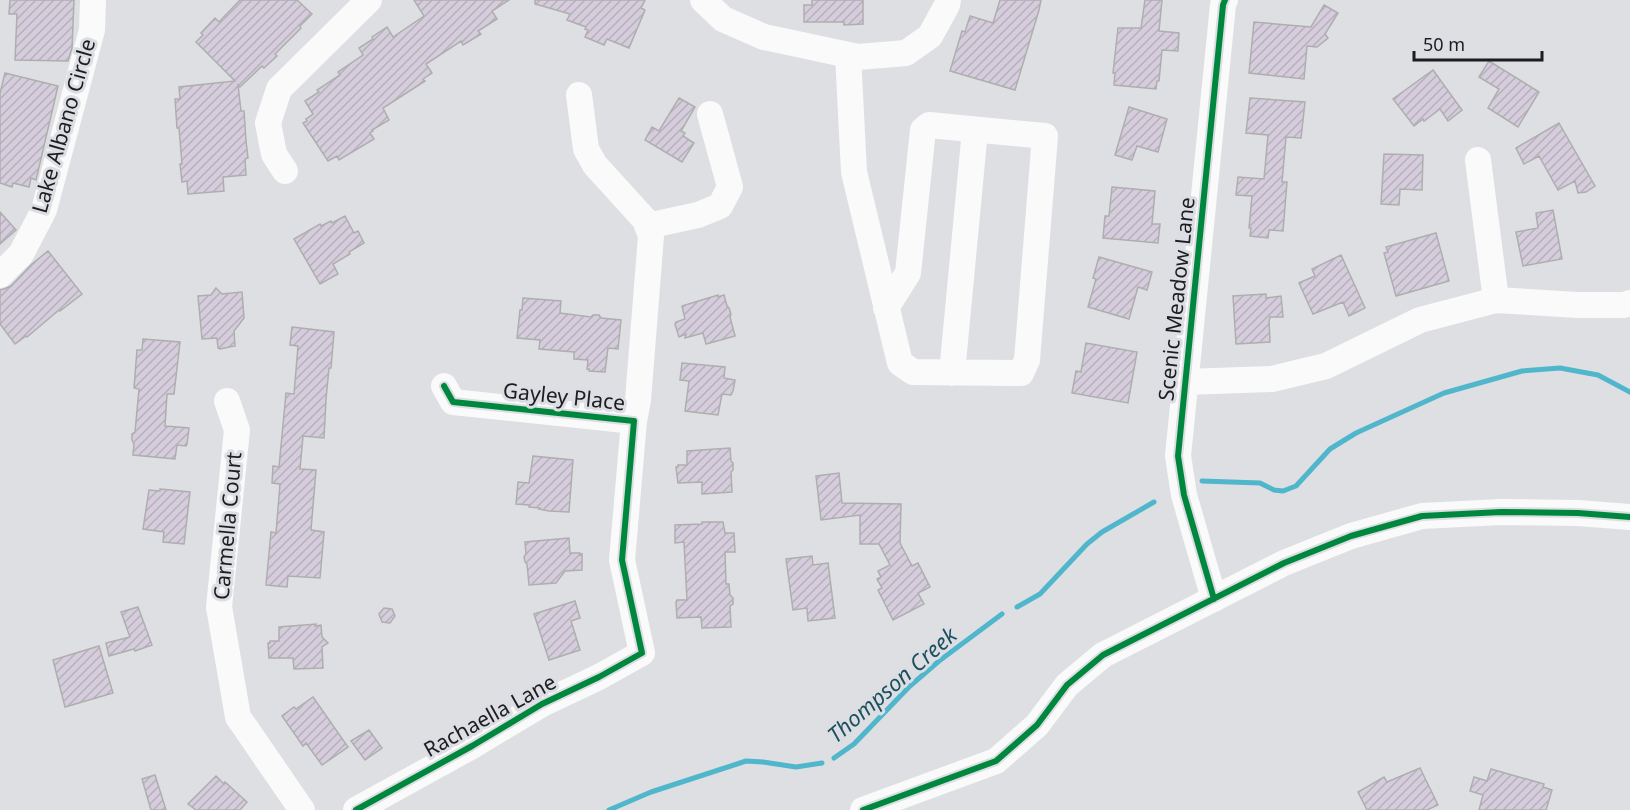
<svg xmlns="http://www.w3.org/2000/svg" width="1630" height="810" font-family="'Noto Sans',sans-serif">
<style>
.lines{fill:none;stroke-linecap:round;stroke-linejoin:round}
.stream{stroke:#4fb6cb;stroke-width:5}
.building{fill:url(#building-hatch);stroke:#aeaeaf;stroke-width:1.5}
.minor{stroke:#fafafb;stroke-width:26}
.cycleway-casing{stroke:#dcdee4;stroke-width:10}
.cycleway{stroke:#00873e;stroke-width:6}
.labels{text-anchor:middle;stroke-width:6;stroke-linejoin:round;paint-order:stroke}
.street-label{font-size:21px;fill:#1c1d1f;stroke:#dcdee4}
.water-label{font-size:22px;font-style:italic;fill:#1b505c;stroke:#dcdee4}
</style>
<defs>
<pattern id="building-hatch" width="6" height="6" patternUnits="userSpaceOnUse" patternTransform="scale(1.5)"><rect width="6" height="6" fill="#d6cddc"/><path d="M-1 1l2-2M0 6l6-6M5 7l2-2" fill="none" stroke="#b7b0bc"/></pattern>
</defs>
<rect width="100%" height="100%" fill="#dedfe2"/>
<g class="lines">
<!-- stream -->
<path class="stream" d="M1202,481L1260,483L1274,490L1283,491L1296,486L1330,449L1356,433L1444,393L1522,371L1560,368L1598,375L1630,392
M1017,607L1040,594L1087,544L1102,532L1154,502
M834,758L854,744L910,686L939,661L1002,614
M609,810L651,792L746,761L763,762L796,767L822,763"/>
</g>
<!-- building -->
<path class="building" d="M10,0H74L72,48L68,61L15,60L17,14H9Z
M240,0H297L312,14L300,26L301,28L275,54L277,56L264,68L262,66L240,87L238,85L241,111H244L246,141L248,158L245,159L246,175L223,177L224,191L188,194L187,181L182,182L180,164H182L179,128H177L175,99H180L179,87L235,81L196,42L203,35L201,33L215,18L219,22Z
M414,0H509L492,11L497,19L478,31L481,34L463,45L461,41L426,64L432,73L423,79L425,81L383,108L389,120L372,130L373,131L370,133L374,139L339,160L337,156L328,161L303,123L307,121L306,119L313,114L305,101L319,92L317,90L340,75L338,72L363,55L359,48L373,39L372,37L387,27L393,37L424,16Z
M535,0H645L641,8L645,10L629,48L607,39L604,45L585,37L588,30L585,29L586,27L567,20L570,14L535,4Z
M812,0H863V24L844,25V22H804V5H812Z
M1000,0H1041L1039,10L1015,90L950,71L962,31L965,32L970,16L993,23Z
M1145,0H1162L1159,31L1179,33L1178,51L1162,50L1159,81H1157L1156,89L1114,85L1115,73H1113L1118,28H1141Z
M1324,5L1338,13L1325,34L1328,38L1317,47L1307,46L1304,79L1249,73L1254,22L1311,27Z
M1489,61L1539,92L1518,127L1488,108L1499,89L1479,77Z
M1433,70L1462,110L1448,121L1440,109L1424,121L1423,119L1414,126L1393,99Z
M5,73L58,86L36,180L31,178L29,187L13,183L12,187L0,183V93Z
M679,98L695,107L681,131L685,133L683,136L694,143L682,162L645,140L652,127L659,131Z
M1250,98L1305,102L1301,138L1286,137L1282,182H1287L1283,231L1269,230L1268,238L1250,236L1251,228H1249L1252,196L1236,195L1238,177L1264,179L1268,135L1246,133Z
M1129,107L1167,119L1158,152L1137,146L1132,160L1115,155Z
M1559,123L1595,186L1586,192L1578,193L1575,181L1558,190L1539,156L1524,164L1516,148Z
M1384,154L1423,155L1422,190L1400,189L1399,205L1381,204Z
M1112,187L1155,191L1152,224H1160L1158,243L1103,238L1105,216H1109Z
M1553,210L1562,259L1523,266L1516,232L1538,228L1536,213Z
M0,212L16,230L0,244Z
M345,216L354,233L358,231L364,243L349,252L350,254L333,264L338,274L320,284L294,239L320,224L321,226L331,221L332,223Z
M1436,233L1449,281L1396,296L1384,253L1388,252L1386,247Z
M48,251L82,294L60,311L59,310L27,337L26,336L15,344L0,324V290L4,289L11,286L32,264Z
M1341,255L1365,308L1349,316L1343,302L1313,314L1299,283L1315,276L1312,269Z
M1099,257L1152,272L1147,290L1138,287L1129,319L1088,307L1096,279L1093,278Z
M216,288L222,294L242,292L244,318L234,331L235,346L220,349L218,348L217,338L202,339L198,296L211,295Z
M1266,294V298L1281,296L1283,317H1270L1269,321L1270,342L1236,344L1233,296Z
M718,295V297L724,295L727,306L729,308L731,314L730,317L735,336L706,344L703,333L685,338L686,334L679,337L675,324L676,322L685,319L682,306Z
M523,298L561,301L560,313L591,317L593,315H599L601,318L621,320L618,349L608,348L605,372L589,371V369H587L588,360L574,359V352L539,349L540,340L517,338L520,310H522Z
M292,327L334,332L331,368H329L326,399L324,438L303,436L300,469L316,470L311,530L324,532L320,578L288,576L287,587L266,585L271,532L276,533L280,484L272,483L273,466L279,467L286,393L294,394L298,346L290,345Z
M143,339L180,342L174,394H167L165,426L189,428L187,444L186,446L177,445L175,459L133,455L134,444L132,440V434L135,432L139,389L134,388L137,350H142Z
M1086,343L1137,352L1128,403L1072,393L1076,371L1081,372Z
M682,363L725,367L724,378L735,380L733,391L731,395L722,394L718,415L685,411L689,381L680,380Z
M730,448L731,461L733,463V470L731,472L732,492L702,494V482L678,483L676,467H678V465H687V451Z
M533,456L573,460L569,512L549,511L539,509L540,508L529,507V505L516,504L518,482L529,483Z
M839,473L842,503L901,504L900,543L912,566L918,563L930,587L918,593L924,604L893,620L878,590L882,588L877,579L881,577L878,571L890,565L879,544H860V515L821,520L816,476Z
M160,489L190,492L184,544L163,542L164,532L143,529L149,490L160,491Z
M702,522H723L725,533H734L735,552H725L726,584H729L730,595L733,598V604L730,606L731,627L702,628L701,617L677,618L676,602L677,600H687L684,542L675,543V525L702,524Z
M569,538L570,553H580V555L582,554V570L565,571L556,583L529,585L527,564L525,562L524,557L526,554L525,542Z
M812,556L813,565L828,563L835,618L808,621L807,608L793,610L786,559Z
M575,601L580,618L571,621L580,650L549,660L534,614Z
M138,607L152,645L135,651L134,649L109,656L106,643L130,637L121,612Z
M384,608L392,609L395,616L390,623L382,622L379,614Z
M316,624L315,626L321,625L322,637L328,643L322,647L323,668L294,669L293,658H269L268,643H270V641H279V627Z
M99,646L113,693L65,707L53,660Z
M313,697L348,747L322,765L306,743L303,746L282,716L294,707L296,709Z
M369,730L382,748L365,760L351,741Z
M1420,768L1438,805L1427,810H1367L1358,792L1384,777L1387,782Z
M1491,769L1544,784L1543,787L1552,790L1546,810H1479L1483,795L1470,791L1474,777L1487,781Z
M155,775L166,810H151L142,779Z
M216,776L224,784L225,782L247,802L240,810H196L188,804Z"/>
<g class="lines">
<!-- minor -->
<path class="minor" d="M703,0L723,19L764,37L858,57L906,53L930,36L947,5L948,0
M848,55L854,172L900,363L913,372L1021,373L1027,360L1045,136L929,125L923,130L908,273L886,308
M579,95L586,149L595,165L645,220L651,236L638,400L634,421
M1478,160L1496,300
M285,171L274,154L268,123L279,89L369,0
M647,226L698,215L720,206L730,187L710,114
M0,275L21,254L44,210L92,30L93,0
M952,373L975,130
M1185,382L1272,379L1326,366L1420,320L1496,300L1578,305H1624L1630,303
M227,401L237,430L219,607L238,717L302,810
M1214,599L1184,495L1178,456L1223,5L1225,0
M356,810L472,746L542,704L599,677L642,653L622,560L634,421L453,402L444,386
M863,810L996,761L1037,725L1067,685L1103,655L1284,563L1351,536L1422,516L1501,512L1578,513L1630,517"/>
<!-- cycleway casing -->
<g class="cycleway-casing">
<path id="cycleway" d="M1214,599L1184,495L1178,456L1223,5L1225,0
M356,810L472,746L542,704L599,677L642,653L622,560L634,421L453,402L444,386
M863,810L996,761L1037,725L1067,685L1103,655L1284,563L1351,536L1422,516L1501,512L1578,513L1630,517"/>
</g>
<!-- cycleway -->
<use href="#cycleway" class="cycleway"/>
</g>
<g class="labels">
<!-- street labels -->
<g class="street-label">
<text transform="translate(64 126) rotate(-74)" y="7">Lake Albano Circle</text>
<text transform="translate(1177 299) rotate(-84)" y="7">Scenic Meadow Lane</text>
<text transform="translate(564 397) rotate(6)" y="7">Gayley Place</text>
<text transform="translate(228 526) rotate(-85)" y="7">Carmella Court</text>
<text transform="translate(490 716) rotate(-29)" y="7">Rachaella Lane</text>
</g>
<!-- water labels -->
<g class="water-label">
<text transform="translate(892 685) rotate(-41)" y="8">Thompson Creek</text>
</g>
</g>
<!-- scale -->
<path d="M1414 51v9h128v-9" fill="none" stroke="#1c1d1f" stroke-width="3"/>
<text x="1423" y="51" font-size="18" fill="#1c1d1f" stroke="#dcdee4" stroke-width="4.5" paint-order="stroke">50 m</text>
</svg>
